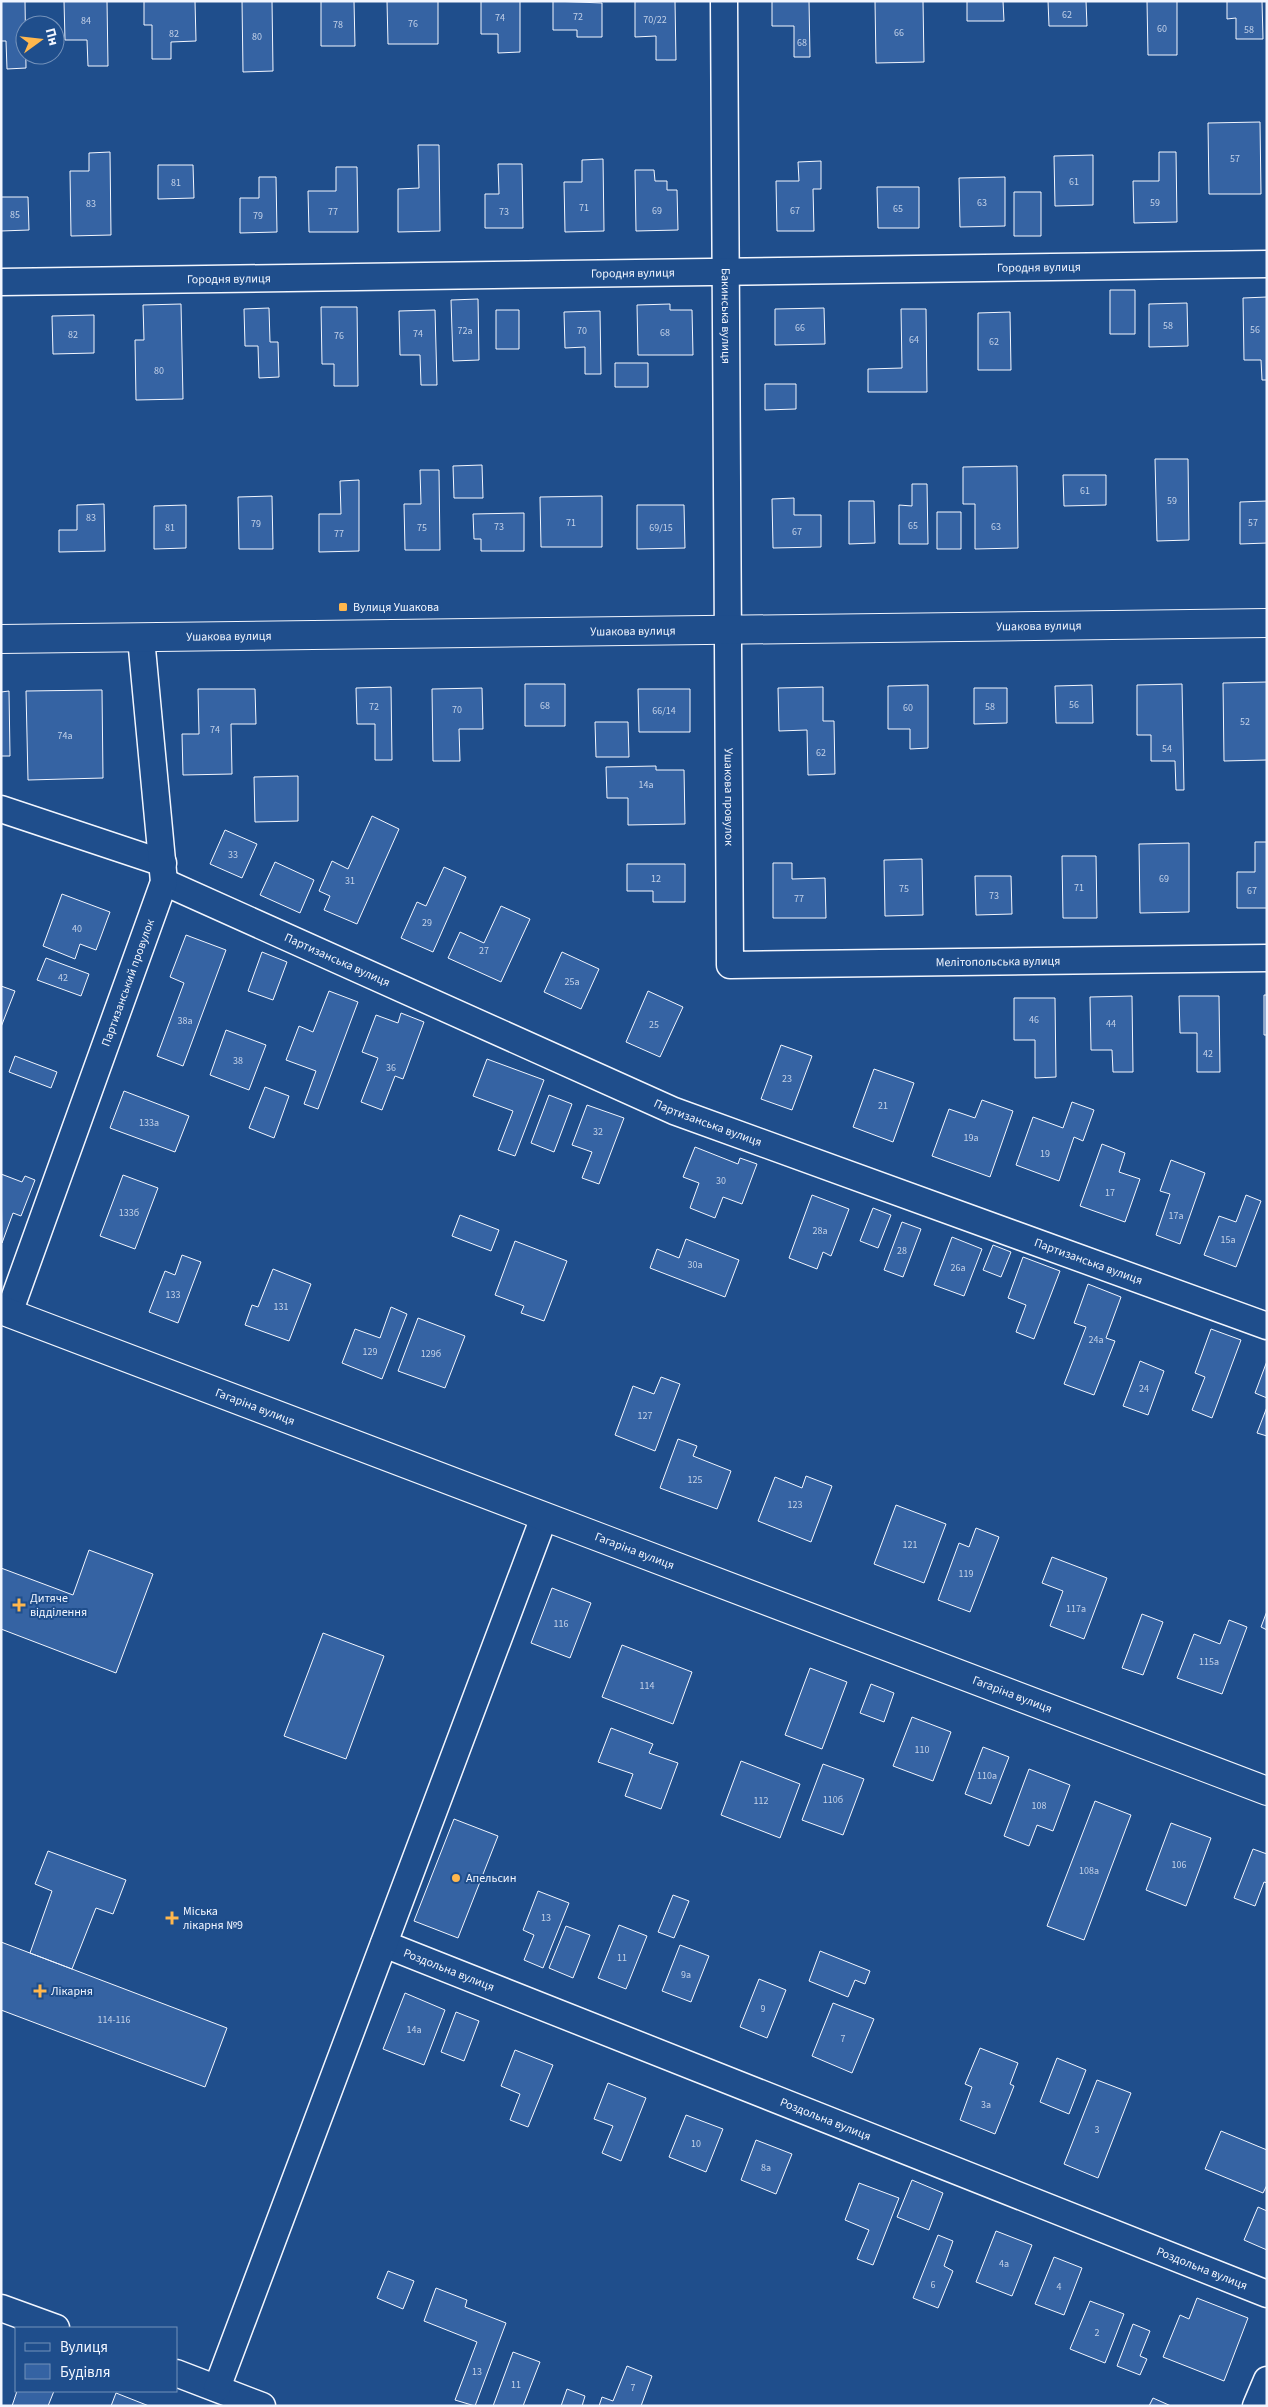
<svg xmlns="http://www.w3.org/2000/svg" width="1268" height="2407" font-family="'Source Sans 3',sans-serif">
<style>
.building{fill:#3563a3;stroke:#f2f6ff}
.lines{fill:none;stroke-linecap:round;stroke-linejoin:round}
.minor-casing{stroke:#f2f6ff;stroke-width:29}
.tertiary-casing{stroke:#f2f6ff;stroke-width:30}
.minor{stroke:#1f4e8c;stroke-width:26}
.tertiary{stroke:#1f4e8c;stroke-width:28}
.poi-dot{fill:#ffb74d;stroke:#1f4e8c;stroke-width:2}
.labels{text-anchor:middle;stroke-width:4;stroke-linejoin:round;paint-order:stroke}
.number-label{font-size:10px;fill:#c3d1e8}
.street-label{font-size:12px;fill:#f2f6ff;stroke:#1f4e8c}
.poi-label{font-size:12px;fill:#f2f6ff;stroke:#1f4e8c;text-anchor:start}
</style>
<rect width="100%" height="100%" fill="#1f4e8c"/>
<!-- building -->
<path class="building" d="M1,1H25L26,68L7,69L6,41H1Z
M64,1H107L108,66H88L87,40H65Z
M144,1H195L196,41L171,42V59H152V25H144Z
M242,1H272L273,71L243,72Z
M321,1H354L355,46H321Z
M387,1H438V44H388Z
M481,1H520V52L498,53V34H481Z
M553,1L602,3V37H577V30H553Z
M635,1H675L676,60H656V36L635,37Z
M772,1H809L810,57H794V26H772Z
M875,1H923L924,62L876,63Z
M967,1H1003L1004,21H967Z
M1048,1H1086L1087,26H1049Z
M1147,1H1177V55H1148Z
M1227,1H1262L1263,39H1236V18L1227,19Z
M1260,122L1261,194H1209L1208,123Z
M418,145H439L440,231L398,232V189L419,188Z
M110,152L111,235L71,236L70,171H89V153Z
M1159,152H1176L1177,222L1134,223L1133,181H1159Z
M1093,155V205L1055,206L1054,156Z
M603,159L604,231L565,232L564,182H582V160Z
M821,161V189H813L814,231H777L776,181H799L798,162Z
M498,164H522L523,228H485V194H499Z
M158,165H193L194,198L158,199Z
M336,167H357L358,232H309L308,191H336Z
M635,170H654L655,181H667V190H677L678,230L636,231Z
M259,177H276L277,232L240,233V198H259Z
M1005,177V226L960,227L959,178Z
M877,187H919V228H878Z
M1014,192H1041V236H1014Z
M1,197H28L29,230L1,231Z
M1110,290H1135V334H1110Z
M1267,297V380H1262L1261,360H1244L1243,298Z
M478,299L479,360L453,361L451,300Z
M1187,303L1188,346L1149,347V304Z
M181,304L183,399L136,400L135,340H144L143,305Z
M670,304V310H692L693,355H638L637,305Z
M321,307H357L358,386H334V364H322Z
M269,308L270,342H278L279,377L259,378L258,346H245L244,309Z
M824,308L825,344L775,345V309Z
M901,309H926L927,392H868V369L902,368Z
M435,310L437,385H421L420,355H400L399,311Z
M496,310H519V349H496Z
M600,311L601,374H585V347L565,348L564,312Z
M1010,312L1011,370H978V313Z
M94,315V353L53,354L52,316Z
M615,363H648V387H615Z
M765,384H796V409L765,410Z
M1155,459H1188L1189,540L1157,541Z
M482,465L483,498H454L453,466Z
M1017,466L1018,548L975,549V504H963V467Z
M420,470H439L440,550H405L404,504H421Z
M1063,475H1106V505L1064,506Z
M359,480V551L319,552V514H341L340,481Z
M912,484H927L928,544H899V505L912,506Z
M272,496L273,549H239L238,497Z
M602,496V547H541L540,497Z
M794,498V515H821V547L773,548L772,499Z
M849,501H874L875,543L849,544Z
M1267,501V543L1240,544V502Z
M104,504L105,551L59,552V530H77V505Z
M186,505V548L154,549V506Z
M637,505H684L685,548L637,549Z
M937,512H961V549H937Z
M524,513V551H481V539H474L473,514Z
M1267,682V760L1224,761L1223,683Z
M525,684H565V726H525Z
M1182,684L1184,790H1176L1175,761H1151V735H1137V685Z
M928,685V748L910,749V729H888V686Z
M1092,685L1093,723H1056L1055,686Z
M391,687L392,760H375V724H357L356,688Z
M823,687V721H834L835,774L808,775L807,730L779,731L778,688Z
M482,688L483,729H459L460,761H433L432,689Z
M974,688H1007V723L974,724Z
M198,689H255L256,724H231L232,774L183,775L182,734H199Z
M638,689H690V732H639Z
M102,690L103,778L28,780L26,691Z
M9,691L10,756H1V692Z
M595,722H628L629,757H596Z
M656,766V770H684L685,824L628,825V798H607L606,767Z
M298,776V821L255,822L254,777Z
M372,816L399,829L357,924L324,910L330,896L319,891L332,861L348,869Z
M225,830L257,844L242,878L210,864Z
M1255,842H1267V908H1237V872H1255Z
M1189,843V912L1140,913L1139,844Z
M1062,856H1096L1097,918H1063Z
M922,859L923,915L885,916L884,860Z
M275,862L314,880L300,913L260,895Z
M773,863H792V879L825,878L826,918H773Z
M627,864H685V902H653V891H627Z
M444,867L466,877L433,952L401,938L417,902L426,906Z
M975,876H1011L1012,914L976,915Z
M62,894L110,912L96,950L80,944L75,959L43,946Z
M501,906L530,919L501,982L448,958L460,932L484,943Z
M186,935L226,950L183,1066L157,1056L184,983L170,977Z
M262,952L287,962L273,1000L248,991Z
M562,952L599,969L581,1009L544,992Z
M46,958L89,974L81,996L37,980Z
M1,986L15,991L1,1027Z
M329,991L358,1002L318,1109L304,1104L316,1071L286,1060L299,1026L313,1032Z
M648,991L683,1007L660,1057L626,1042Z
M1264,995H1267V1035H1264Z
M1132,996L1133,1072H1113L1112,1050H1091L1090,997Z
M1179,996H1219L1220,1072H1197V1033H1180Z
M1014,998H1055L1056,1077L1035,1078V1040H1014Z
M401,1013L424,1022L403,1079L395,1076L382,1110L361,1102L378,1058L362,1052L376,1015L398,1023Z
M226,1030L266,1045L249,1090L210,1075Z
M781,1045L812,1056L792,1110L761,1099Z
M15,1056L57,1072L51,1088L9,1072Z
M487,1059L544,1080L515,1156L498,1150L513,1111L473,1096Z
M874,1069L914,1083L893,1142L853,1127Z
M265,1087L289,1096L274,1138L249,1128Z
M124,1091L189,1116L175,1152L110,1128Z
M549,1095L572,1104L554,1152L531,1143Z
M982,1100L1013,1111L990,1177L932,1156L949,1109L975,1118Z
M1072,1102L1094,1110L1083,1141L1074,1137L1059,1181L1016,1165L1033,1117L1063,1128Z
M587,1105L624,1118L599,1184L582,1178L592,1152L572,1145Z
M1102,1144L1125,1153L1119,1172L1140,1179L1125,1222L1080,1206Z
M695,1147L738,1164L740,1158L757,1164L742,1204L723,1197L715,1218L690,1208L699,1183L683,1177Z
M1171,1160L1205,1173L1180,1244L1156,1235L1170,1194L1160,1191Z
M1,1174L22,1182L25,1176L35,1180L21,1216L13,1213L2,1243Z
M123,1175L158,1188L135,1249L100,1236Z
M812,1195L849,1209L831,1256L823,1252L817,1269L789,1258Z
M1246,1195L1261,1201L1236,1267L1204,1255L1219,1216L1236,1222Z
M873,1208L891,1215L878,1248L860,1241Z
M460,1215L499,1230L491,1251L452,1236Z
M902,1222L921,1229L903,1277L884,1270Z
M952,1237L982,1249L964,1296L934,1285Z
M686,1239L739,1260L725,1297L650,1268L657,1249L679,1258Z
M515,1241L567,1261L544,1321L521,1313L524,1306L495,1295Z
M993,1245L1011,1252L1001,1277L983,1270Z
M182,1255L201,1262L178,1323L149,1312L165,1271L175,1275Z
M1023,1257L1060,1271L1034,1339L1016,1332L1026,1305L1008,1298Z
M273,1269L311,1284L289,1341L245,1325L252,1305L258,1307Z
M1088,1284L1121,1297L1106,1338L1115,1341L1094,1395L1064,1384L1086,1327L1074,1323Z
M391,1307L407,1314L382,1379L342,1363L355,1329L380,1338Z
M418,1318L465,1336L445,1388L398,1371Z
M1211,1329L1241,1340L1212,1418L1192,1410L1205,1377L1195,1373Z
M1140,1361L1164,1371L1148,1415L1123,1406Z
M1267,1361V1398L1255,1393Z
M661,1377L680,1384L655,1451L615,1435L633,1386L654,1394Z
M1267,1407V1436L1257,1433Z
M678,1439L697,1446L693,1456L731,1471L717,1509L660,1488Z
M806,1476L832,1486L811,1542L758,1521L775,1477L802,1488Z
M896,1505L946,1524L924,1583L874,1564Z
M976,1528L999,1537L970,1612L938,1600L959,1543L969,1547Z
M89,1550L153,1574L116,1673L1,1629V1568L73,1595Z
M1052,1557L1107,1578L1084,1639L1050,1626L1063,1591L1042,1583Z
M552,1588L591,1603L570,1658L531,1643Z
M1267,1611V1630L1261,1627Z
M1142,1614L1163,1622L1143,1675L1122,1668Z
M1229,1620L1247,1627L1222,1694L1177,1678L1194,1634L1220,1644Z
M323,1633L384,1656L346,1759L284,1736Z
M622,1645L692,1672L673,1724L602,1697Z
M810,1668L847,1682L822,1749L785,1735Z
M871,1684L894,1693L884,1722L860,1713Z
M912,1717L951,1732L933,1781L893,1766Z
M611,1728L653,1744L649,1753L678,1763L661,1809L625,1796L633,1774L598,1762Z
M983,1747L1009,1757L991,1804L965,1794Z
M741,1761L800,1784L780,1838L721,1815Z
M823,1764L864,1779L843,1835L802,1820Z
M1029,1769L1070,1785L1053,1831L1037,1825L1029,1846L1004,1836Z
M1095,1801L1131,1815L1084,1940L1047,1926Z
M454,1819L498,1836L458,1938L414,1921Z
M1171,1823L1211,1838L1186,1906L1146,1890Z
M1253,1849L1267,1854V1883L1264,1882L1255,1906L1234,1898Z
M48,1851L126,1880L113,1914L96,1908L72,1969L30,1953L52,1891L35,1884Z
M538,1891L569,1903L543,1968L524,1960L534,1935L523,1930Z
M673,1895L689,1901L674,1938L658,1932Z
M619,1925L647,1936L626,1989L598,1978Z
M566,1926L590,1935L573,1978L549,1968Z
M1,1942L227,2028L205,2087L1,2010Z
M680,1945L709,1956L691,2002L662,1991Z
M820,1951L870,1971L865,1984L855,1980L848,1997L809,1981Z
M759,1979L786,1990L767,2038L740,2027Z
M405,1993L445,2010L424,2065L383,2049Z
M833,2003L874,2019L852,2073L812,2056Z
M456,2012L479,2021L464,2061L441,2052Z
M980,2048L1018,2063L1010,2084L1014,2086L995,2134L960,2120L972,2087L965,2084Z
M515,2050L553,2065L528,2127L510,2120L520,2094L501,2086Z
M1057,2058L1086,2070L1069,2114L1040,2102Z
M1097,2080L1131,2093L1098,2178L1064,2164Z
M608,2083L646,2098L621,2161L602,2153L613,2126L594,2119Z
M686,2115L723,2129L706,2172L669,2157Z
M1221,2131L1267,2150V2185L1263,2193L1205,2169Z
M756,2140L792,2154L776,2194L741,2180Z
M912,2180L943,2193L929,2230L897,2217Z
M859,2183L899,2198L873,2265L857,2259L869,2230L845,2220Z
M1258,2207L1267,2211V2250L1244,2240Z
M996,2231L1032,2245L1012,2296L976,2282Z
M938,2235L953,2241L944,2266L953,2271L938,2308L913,2298Z
M1054,2257L1082,2268L1064,2315L1035,2304Z
M388,2271L414,2281L403,2309L377,2298Z
M436,2288L467,2300L465,2307L506,2323L475,2406L455,2400L477,2342L424,2321Z
M1197,2298L1248,2318L1224,2381L1163,2357L1180,2315L1189,2319Z
M1090,2301L1124,2314L1105,2363L1070,2349Z
M1133,2324L1150,2331L1140,2356L1147,2359L1140,2375L1117,2366Z
M513,2352L540,2362L523,2406H493Z
M627,2366L652,2376L641,2406H599L602,2397L613,2401Z
M567,2389L585,2396L582,2406H561Z
M17,2391H54L48,2406H12Z
M116,2393L149,2406H111Z
M1153,2398L1171,2406H1149Z"/>
<g class="lines">
<!-- minor casing -->
<g class="minor-casing">
<g id="minor">
<path id="s1" d="M724,1L730,965L1267,958"/>
<path id="s2" d="M1,282L1267,264"/>
<path d="M1,809L163,863"/>
<path id="s3" d="M164,882L674,1111L1267,1326"/>
<path id="s4" d="M9,1313L164,882L141,638"/>
<path id="s5" d="M384,1944L1267,2294"/>
<path d="M1,2308L56,2328"/>
<path d="M176,2373L262,2406"/>
<path d="M217,2388L544,1517"/>
<path d="M1256,2406L1267,2380"/>
</g>
</g>
<!-- tertiary casing -->
<g class="tertiary-casing">
<g id="tertiary">
<path id="s6" d="M1,639L1267,623"/>
<path id="s7" d="M1,1310L1267,1791"/>
</g>
</g>
<!-- minor -->
<use href="#minor" class="minor"/>
<!-- tertiary -->
<use href="#tertiary" class="tertiary"/>
</g>
<!-- markers -->
<g class="poi-dot">
<rect x="338" y="602" width="10" height="10" rx="2.5"/>
<path d="M16.5 1597.5h5v5h5v5h-5v5h-5v-5h-5v-5h5z"/>
<circle cx="456" cy="1878" r="5"/>
<path d="M169.5 1910.5h5v5h5v5h-5v5h-5v-5h-5v-5h5z"/>
<path d="M37.5 1983.5h5v5h5v5h-5v5h-5v-5h-5v-5h5z"/>
</g>
<g class="labels">
<!-- number labels -->
<g class="number-label">
<text x="1067" y="18">62</text>
<text x="578" y="20">72</text>
<text x="500" y="21">74</text>
<text x="655" y="23">70/22</text>
<text x="86" y="24">84</text>
<text x="413" y="27">76</text>
<text x="338" y="28">78</text>
<text x="1162" y="32">60</text>
<text x="1249" y="33">58</text>
<text x="899" y="36">66</text>
<text x="174" y="37">82</text>
<text x="257" y="40">80</text>
<text x="802" y="46">68</text>
<text x="1235" y="162">57</text>
<text x="1074" y="185">61</text>
<text x="176" y="186">81</text>
<text x="982" y="206">63</text>
<text x="1155" y="206">59</text>
<text x="91" y="207">83</text>
<text x="584" y="211">71</text>
<text x="898" y="212">65</text>
<text x="657" y="214">69</text>
<text x="795" y="214">67</text>
<text x="333" y="215">77</text>
<text x="504" y="215">73</text>
<text x="15" y="218">85</text>
<text x="258" y="219">79</text>
<text x="1168" y="329">58</text>
<text x="800" y="331">66</text>
<text x="1255" y="333">56</text>
<text x="465" y="334">72а</text>
<text x="582" y="334">70</text>
<text x="665" y="336">68</text>
<text x="418" y="337">74</text>
<text x="73" y="338">82</text>
<text x="339" y="339">76</text>
<text x="914" y="343">64</text>
<text x="994" y="345">62</text>
<text x="159" y="374">80</text>
<text x="1085" y="494">61</text>
<text x="1172" y="504">59</text>
<text x="91" y="521">83</text>
<text x="571" y="526">71</text>
<text x="1253" y="526">57</text>
<text x="256" y="527">79</text>
<text x="913" y="529">65</text>
<text x="499" y="530">73</text>
<text x="996" y="530">63</text>
<text x="170" y="531">81</text>
<text x="422" y="531">75</text>
<text x="661" y="531">69/15</text>
<text x="797" y="535">67</text>
<text x="339" y="537">77</text>
<text x="1074" y="708">56</text>
<text x="545" y="709">68</text>
<text x="374" y="710">72</text>
<text x="990" y="710">58</text>
<text x="908" y="711">60</text>
<text x="457" y="713">70</text>
<text x="664" y="714">66/14</text>
<text x="1245" y="725">52</text>
<text x="215" y="733">74</text>
<text x="65" y="739">74а</text>
<text x="1167" y="752">54</text>
<text x="821" y="756">62</text>
<text x="646" y="788">14а</text>
<text x="233" y="858">33</text>
<text x="656" y="882">12</text>
<text x="1164" y="882">69</text>
<text x="350" y="884">31</text>
<text x="1079" y="891">71</text>
<text x="904" y="892">75</text>
<text x="1252" y="894">67</text>
<text x="994" y="899">73</text>
<text x="799" y="902">77</text>
<text x="427" y="926">29</text>
<text x="77" y="932">40</text>
<text x="484" y="954">27</text>
<text x="63" y="981">42</text>
<text x="572" y="985">25а</text>
<text x="1034" y="1023">46</text>
<text x="185" y="1024">38а</text>
<text x="1111" y="1027">44</text>
<text x="654" y="1028">25</text>
<text x="1208" y="1057">42</text>
<text x="238" y="1064">38</text>
<text x="391" y="1071">36</text>
<text x="787" y="1082">23</text>
<text x="883" y="1109">21</text>
<text x="149" y="1126">133а</text>
<text x="598" y="1135">32</text>
<text x="971" y="1141">19а</text>
<text x="1045" y="1157">19</text>
<text x="721" y="1184">30</text>
<text x="1110" y="1196">17</text>
<text x="129" y="1216">133б</text>
<text x="1176" y="1219">17а</text>
<text x="820" y="1234">28а</text>
<text x="1228" y="1243">15а</text>
<text x="902" y="1254">28</text>
<text x="695" y="1268">30а</text>
<text x="958" y="1271">26а</text>
<text x="173" y="1298">133</text>
<text x="281" y="1310">131</text>
<text x="1096" y="1343">24а</text>
<text x="370" y="1355">129</text>
<text x="431" y="1357">129б</text>
<text x="1144" y="1392">24</text>
<text x="645" y="1419">127</text>
<text x="695" y="1483">125</text>
<text x="795" y="1508">123</text>
<text x="910" y="1548">121</text>
<text x="966" y="1577">119</text>
<text x="1076" y="1612">117а</text>
<text x="561" y="1627">116</text>
<text x="1209" y="1665">115а</text>
<text x="647" y="1689">114</text>
<text x="922" y="1753">110</text>
<text x="987" y="1779">110а</text>
<text x="833" y="1803">110б</text>
<text x="761" y="1804">112</text>
<text x="1039" y="1809">108</text>
<text x="1179" y="1868">106</text>
<text x="1089" y="1874">108а</text>
<text x="546" y="1921">13</text>
<text x="622" y="1961">11</text>
<text x="686" y="1978">9а</text>
<text x="763" y="2012">9</text>
<text x="114" y="2023">114-116</text>
<text x="414" y="2033">14а</text>
<text x="843" y="2042">7</text>
<text x="986" y="2108">3а</text>
<text x="1097" y="2133">3</text>
<text x="696" y="2147">10</text>
<text x="766" y="2171">8а</text>
<text x="1004" y="2267">4а</text>
<text x="933" y="2288">6</text>
<text x="1059" y="2290">4</text>
<text x="1097" y="2336">2</text>
<text x="477" y="2375">13</text>
<text x="516" y="2388">11</text>
<text x="633" y="2391">7</text>
</g>
<!-- street labels -->
<g class="street-label">
<text dy="4" stroke="none"><textPath href="#s2" startOffset="1038">Городня вулиця</textPath></text>
<text dy="4" stroke="none"><textPath href="#s2" startOffset="632">Городня вулиця</textPath></text>
<text dy="4" stroke="none"><textPath href="#s2" startOffset="228">Городня вулиця</textPath></text>
<text dy="4" stroke="none"><textPath href="#s1" startOffset="315">Бакинська вулиця</textPath></text>
<text dy="4" stroke="none"><textPath href="#s6" startOffset="1038">Ушакова вулиця</textPath></text>
<text dy="4" stroke="none"><textPath href="#s6" startOffset="632">Ушакова вулиця</textPath></text>
<text dy="4" stroke="none"><textPath href="#s6" startOffset="228">Ушакова вулиця</textPath></text>
<text dy="4" stroke="none"><textPath href="#s1" startOffset="796">Ушакова провулок</textPath></text>
<text dy="4" stroke="none"><textPath href="#s3" startOffset="190">Партизанська вулиця</textPath></text>
<text dy="4" stroke="none"><textPath href="#s1" startOffset="1232">Мелітопольська вулиця</textPath></text>
<text dy="4" stroke="none"><textPath href="#s4" startOffset="351">Партизанський провулок</textPath></text>
<text dy="4" stroke="none"><textPath href="#s3" startOffset="595">Партизанська вулиця</textPath></text>
<text dy="4" stroke="none"><textPath href="#s3" startOffset="1000">Партизанська вулиця</textPath></text>
<text dy="4" stroke="none"><textPath href="#s7" startOffset="272">Гагаріна вулиця</textPath></text>
<text dy="4" stroke="none"><textPath href="#s7" startOffset="678">Гагаріна вулиця</textPath></text>
<text dy="4" stroke="none"><textPath href="#s7" startOffset="1082">Гагаріна вулиця</textPath></text>
<text dy="4" stroke="none"><textPath href="#s5" startOffset="70">Роздольна вулиця</textPath></text>
<text dy="4" stroke="none"><textPath href="#s5" startOffset="475">Роздольна вулиця</textPath></text>
<text dy="4" stroke="none"><textPath href="#s5" startOffset="880">Роздольна вулиця</textPath></text>
</g>
<!-- poi labels -->
<g class="poi-label">
<text x="353" y="611">Вулиця Ушакова</text>
<text x="30" y="1602">Дитяче<tspan x="30" dy="14">відділення</tspan></text>
<text x="466" y="1882">Апельсин</text>
<text x="183" y="1915">Міська<tspan x="183" dy="14">лікарня №9</tspan></text>
<text x="51" y="1995">Лікарня</text>
</g>
</g>
<!-- border -->
<rect width="1268" height="2407" fill="none" stroke="#f2f6ff" stroke-width="5"/>
<!-- legend -->
<rect x="15" y="2327" width="162" height="65" fill="#1f4e8c" stroke="#7391ba"/>
<rect x="25" y="2343" width="25" height="8" fill="#1f4e8c" stroke="#7391ba"/>
<text x="60" y="2352" font-size="15" fill="#f2f6ff">Вулиця</text>
<rect x="25" y="2364" width="25" height="15" fill="#3563a3" stroke="#7391ba"/>
<text x="60" y="2377" font-size="15" fill="#f2f6ff">Будівля</text>
<!-- north arrow -->
<g transform="translate(40 40) rotate(75)"><circle r="24" fill="#1f4e8c" stroke="#7391ba"/>
<path d="M0-4L9 19L0 12L-9 19Z" fill="#ffb74d"/>
<text y="-8" font-size="14" font-weight="bold" text-anchor="middle" fill="#f2f6ff">Пн</text>
</g>
</svg>
